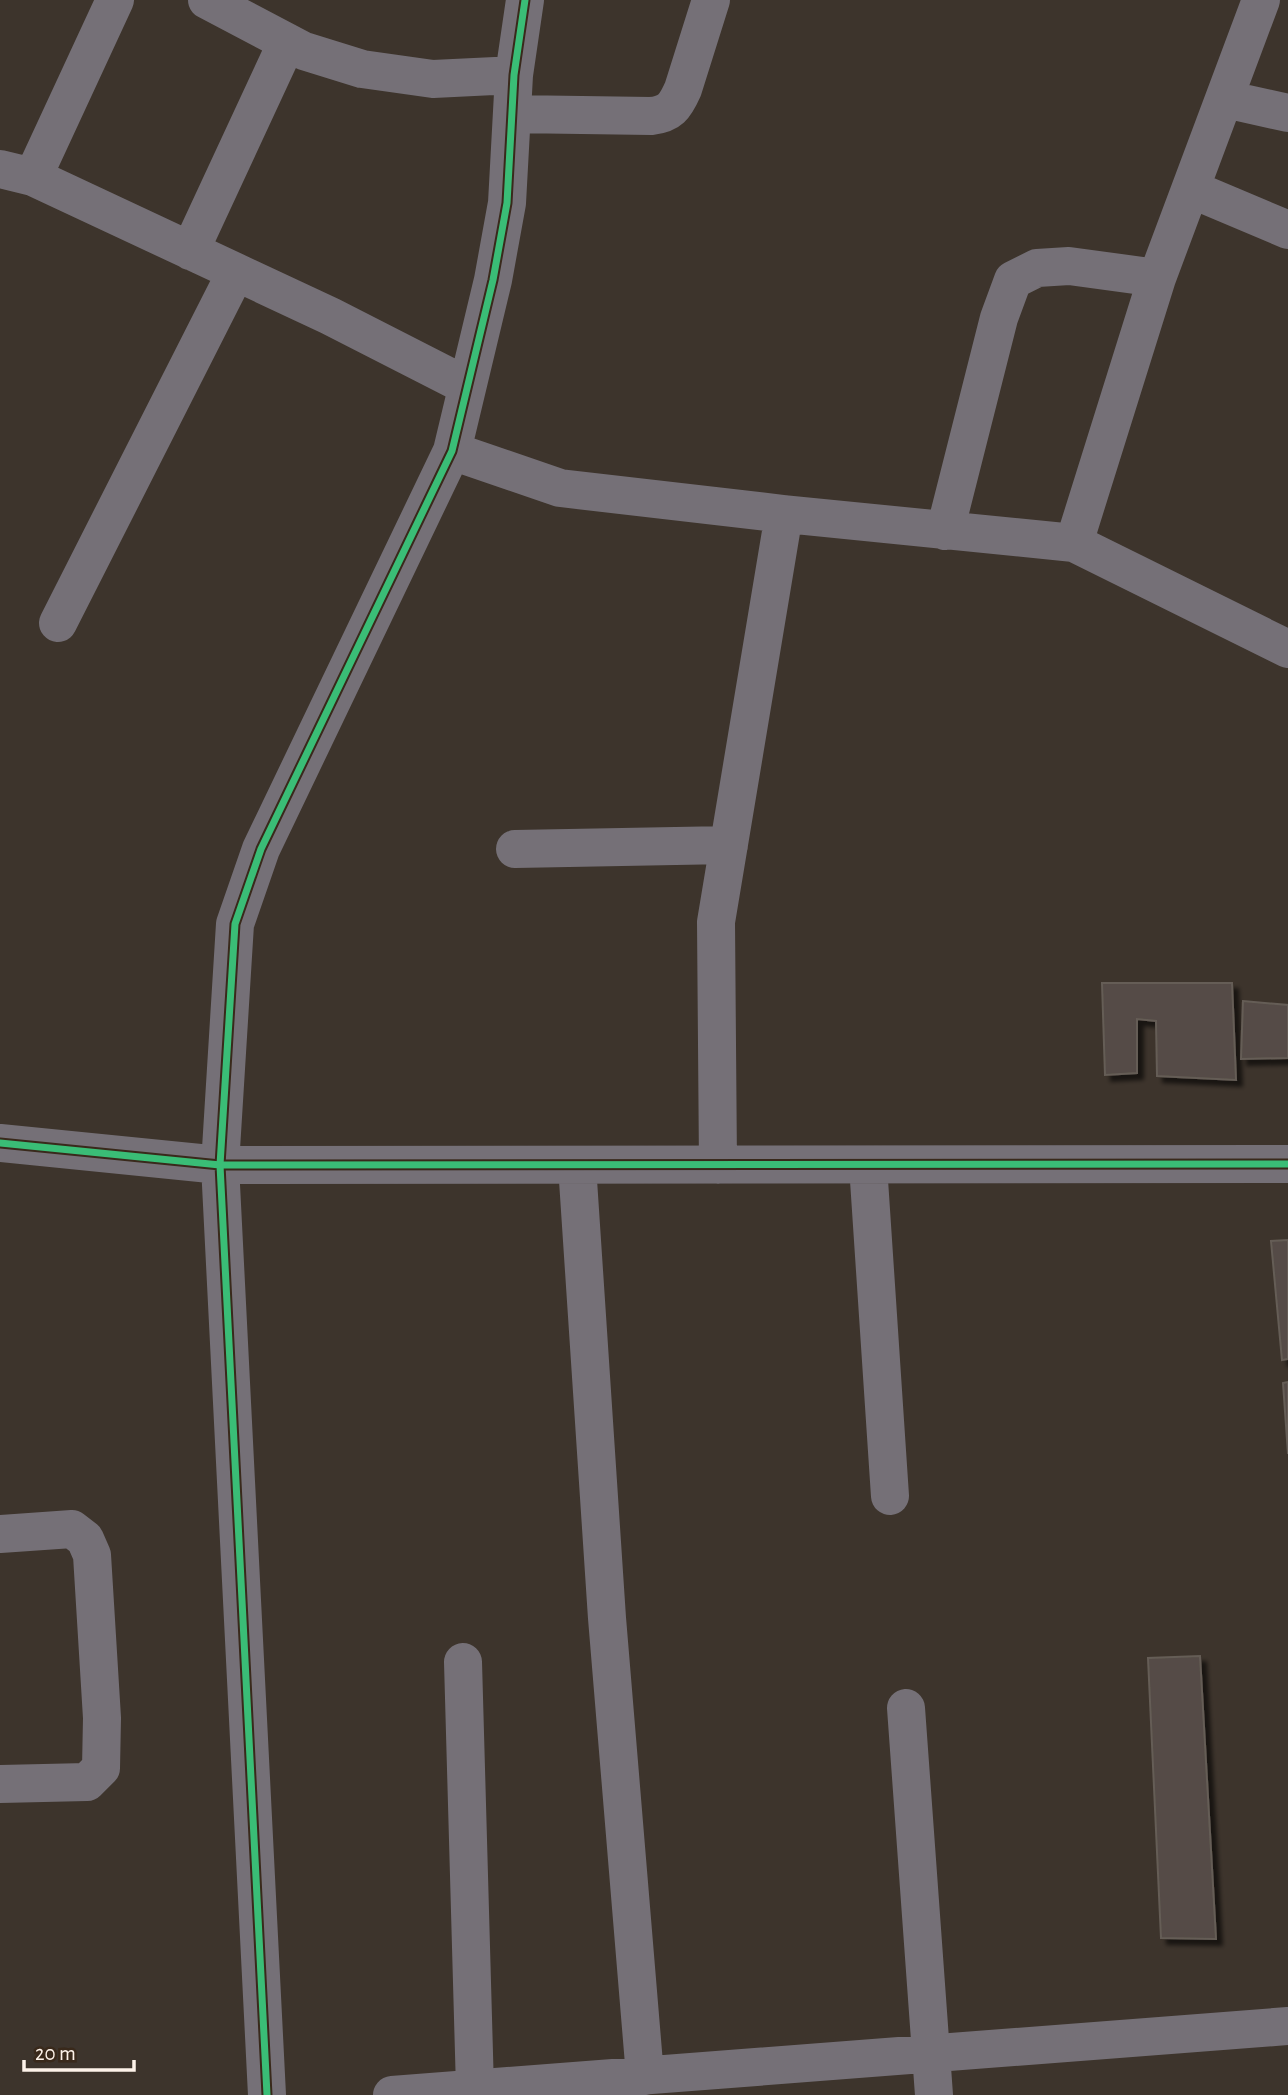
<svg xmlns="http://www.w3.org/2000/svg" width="1288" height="2095" font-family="'Alegreya Sans',sans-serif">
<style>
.building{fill:#544c46;stroke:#655d56;stroke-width:2;filter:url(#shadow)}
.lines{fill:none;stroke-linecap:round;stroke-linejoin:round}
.minor{stroke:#757077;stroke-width:38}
.cycleway-casing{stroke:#39291b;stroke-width:11}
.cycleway{stroke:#3abd76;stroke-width:7}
</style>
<defs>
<filter id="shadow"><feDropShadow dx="6" dy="6" stdDeviation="2" flood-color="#0009"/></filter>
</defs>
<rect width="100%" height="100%" fill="#3d342c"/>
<!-- building -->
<path class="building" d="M1102,983H1232L1236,1080L1157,1076L1156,1021L1137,1019V1073L1105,1075Z
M1243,1001L1288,1005V1058L1241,1059Z
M1288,1240V1359L1282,1360L1271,1241Z
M1288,1382V1454L1283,1383Z
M1200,1656L1216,1939L1161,1938L1148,1658Z"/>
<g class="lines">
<!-- minor -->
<path class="minor" d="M207,0L304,51L362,69L433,79L514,75
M1225,99L1288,113
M512,114L651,116C670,114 675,107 683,89L711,0
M0,169L33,177L330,316L467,386
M33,177L115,0
M1191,189L1288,230
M190,251L287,42
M452,451L560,488L784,514L1074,543L1288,649
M945,531L999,318L1013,280L1037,268L1069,266L1157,278
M1074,543L1157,278L1261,0
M58,623L236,272
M515,849L729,845
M0,1143L220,1165L1288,1164
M577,1165L607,1618L645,2076
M718,1165L716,922L784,514
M868,1165L890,1496
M0,1534L72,1529L85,1539L92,1555L102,1718L101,1768L87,1782L0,1784
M463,1662L475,2089
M906,1708L934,2095
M267,2095L220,1165L235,924L261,849L452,451L493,280L507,203L514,75L525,0
M392,2095L1288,2026"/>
<!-- cycleway casing -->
<g class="cycleway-casing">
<path id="cycleway" d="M0,1143L220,1165L1288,1164
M267,2095L220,1165L235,924L261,849L452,451L493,280L507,203L514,75L525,0"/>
</g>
<!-- cycleway -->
<use href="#cycleway" class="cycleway"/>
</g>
<!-- scale -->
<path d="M24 2060v10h110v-10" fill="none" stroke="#fdf2e9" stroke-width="3.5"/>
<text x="35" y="2060" font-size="21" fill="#fdf2e9" stroke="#39291b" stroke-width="5" paint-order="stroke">20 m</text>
</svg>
